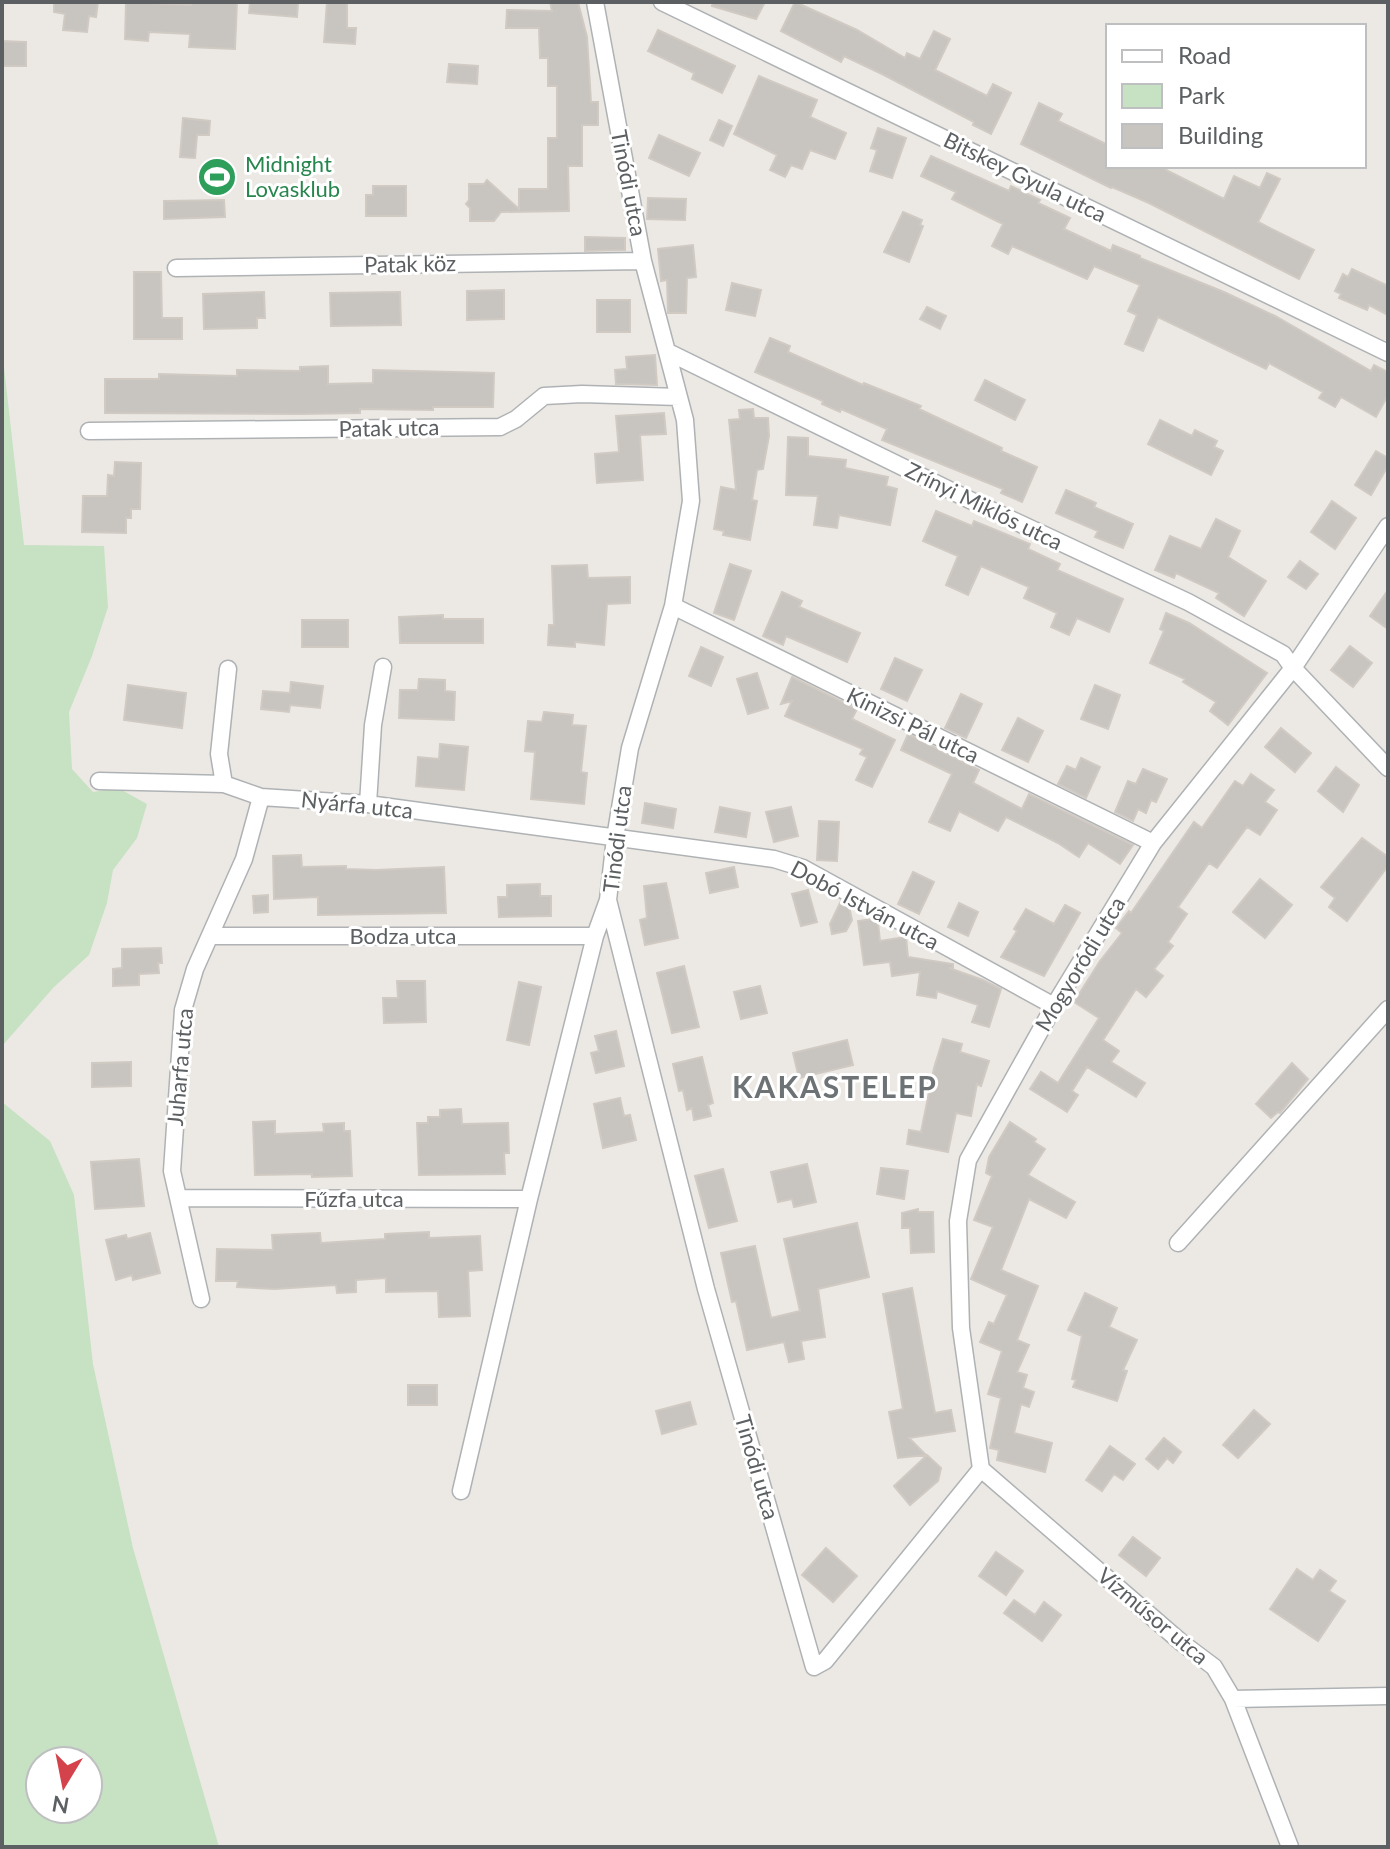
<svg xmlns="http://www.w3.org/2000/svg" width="1390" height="1849" font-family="Lato,sans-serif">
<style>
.green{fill:#c7e1c3;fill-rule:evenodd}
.building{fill:#c8c4c0;stroke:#d0cac3;stroke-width:2}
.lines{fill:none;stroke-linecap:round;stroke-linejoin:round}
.minor-casing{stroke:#afb2b4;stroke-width:19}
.minor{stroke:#fff;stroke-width:16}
.labels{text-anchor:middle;stroke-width:6;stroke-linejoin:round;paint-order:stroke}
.leisure-label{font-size:22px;fill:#27864d;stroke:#fff;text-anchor:start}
.street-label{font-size:22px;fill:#5c6062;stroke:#fff}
.district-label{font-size:30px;font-weight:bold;letter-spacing:2px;fill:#6d7274;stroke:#fff}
</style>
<rect width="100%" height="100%" fill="#ece9e4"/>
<!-- green -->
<path class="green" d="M2,349L24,545L104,546L108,607L92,656L69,712L72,769L93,792L118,788L147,804L137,838L113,870L107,903L89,955L54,987L2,1046Z
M2,1102L50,1141L74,1195L93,1364L133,1548L219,1847H2ZM40,1761H88V1809H40Z"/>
<!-- building -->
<path class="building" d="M54,2H98L96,17L89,16L87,32L63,30L65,14L54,12Z
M126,2L191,5V2H237L235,49L189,47L190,34L149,32L148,41L125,39Z
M250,2H298L297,17L249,13Z
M327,2H347V28H356L355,44L324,42Z
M550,2H578L587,37L591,102H598V125H582V166H568L569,211L501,212L494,221H470V208L466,204L469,200V184H484L487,180L519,209V189H548V138H557V86H548V58H540L539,28H506L507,10L552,11Z
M713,2H765L756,19L712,6Z
M795,2L857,30L905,58L907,53L920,59L934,31L950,39L935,70L987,96L993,84L1011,93L991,134L973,125L974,122L882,74L844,56L841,62L781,31Z
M658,30L735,66L722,93L692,79L694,73L648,51Z
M2,41L26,42V66H2Z
M449,64L478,66L477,84L447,82Z
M759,76L817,100L810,117L846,133L835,159L810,150L802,169L791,165L785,177L770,170L777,155L734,134Z
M1039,103L1062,114L1058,121L1108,145V166H1168L1166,170L1224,199L1234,176L1260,188L1267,173L1280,179L1258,222L1314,250L1299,279L1149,203L1112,187L1111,188L1021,144Z
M183,118L210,121L209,135H197L195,158L180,157Z
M719,120L732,126L723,146L710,140Z
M878,128L906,138L892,178L870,171L877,150L871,148Z
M659,135L700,153L689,176L649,158Z
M931,156L1009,191L1011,186L1040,200L1038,203L1070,218L1064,229L1111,251L1113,245L1140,256V258L1224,292L1275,316L1371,371L1374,365L1388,372V395L1376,417L1341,397L1335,407L1319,398L1323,392L1269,363L1266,369L1158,317L1143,351L1125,344L1137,315L1128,311L1140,285L1094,266L1087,279L1012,246L1008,254L992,246L1003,224L952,199L956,192L921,176Z
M373,186H406V216H366V195H373Z
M648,198L686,199L685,220L647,219Z
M224,200L225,217L164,219V201Z
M903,212L922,220L920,225L923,226L909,262L884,252Z
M585,237L625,238V250L585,251Z
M693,245L696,277L687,278L686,313H668L667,280L661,281L658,249Z
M1352,269L1388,286V315L1369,305L1367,310L1339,298L1341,294L1335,291L1343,274L1348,277Z
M134,272H161L162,318H182V339H134Z
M732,283L761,290L755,316L726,310Z
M504,290V319L467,320V291Z
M264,292L265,318H257V328L204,329L203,294Z
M400,292L401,325L331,326L330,293Z
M597,300H630V332H597Z
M927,307L946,316L940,329L920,319Z
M770,338L790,346L788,352L863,385L864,383L921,406L919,409L1002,448L1001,451L1037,467L1022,502L1001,493L1003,489L882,440L887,429L841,409L840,412L822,404L823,401L755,372Z
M655,355L657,385L616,384L615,370L627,369L626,357Z
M328,366V384L373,383V370L494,373L493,407H433V410L360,409V413L301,414L105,413V379H159V374L237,376V370L300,371V367Z
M985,380L1025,400L1015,420L975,400Z
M753,409L754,418H768L769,436L763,469L757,470L752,500L757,501L750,540L723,535L724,531L714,529L721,487L736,490L729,420L740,419L739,410Z
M664,413L666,434L640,435L643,480L597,483L595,454L619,452L616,416Z
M1160,420L1192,436L1195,430L1217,441L1214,447L1223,451L1211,475L1148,444Z
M788,437L808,438V456L846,460L845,468L888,477L886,486L897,489L890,525L839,515L837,528L814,525L818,496L786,495Z
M1376,451L1388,458V466L1371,495L1355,485Z
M115,462L141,463L140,509H131V518H126V533L82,532L83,496H107L108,475L114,476Z
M1066,490L1096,503L1094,507L1133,524L1123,548L1095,537L1098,531L1056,513Z
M1332,501L1356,518L1335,549L1311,532Z
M936,511L972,526L974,521L1030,544L1028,549L1060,564L1057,570L1123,599L1109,632L1077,618L1069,635L1051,627L1057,613L1024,598L1029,587L981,566L968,595L946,585L958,556L923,541Z
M1216,519L1240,531L1228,557L1266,581L1244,616L1216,598L1219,593L1176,573L1174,578L1155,570L1170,536L1201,549Z
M1300,561L1318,574L1306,589L1288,577Z
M730,564L751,571L734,620L714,613Z
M587,565L588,578L630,577V603L607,604L604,645L575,642V647L548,645L549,625H554L552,566Z
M1388,590V629L1370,616Z
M782,592L802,601L799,607L860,633L847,662L786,636L783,645L763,636Z
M1166,613L1189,623L1267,673L1228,725L1210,711L1216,702L1183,682L1185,679L1150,663L1164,631L1160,629Z
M443,615V619H483V643H400L399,617Z
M302,620H348V647H302Z
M1350,646L1372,663L1353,687L1331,670Z
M701,647L723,657L711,686L689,676Z
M895,658L922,670L907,701L881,689Z
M757,673L768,708L748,714L737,679Z
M792,677L857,709L852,719L895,740L872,787L856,780L867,757L860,754L863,749L785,716L792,701L781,704Z
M419,679L445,680V691L455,692L454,720L399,718L400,690H418Z
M291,682L323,686L320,708L290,705L289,712L261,709L263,691L290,693Z
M128,685L186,693L182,728L124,720Z
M1095,685L1120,695L1108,729L1081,719Z
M961,694L982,704L966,738L945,728Z
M544,712L573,715L572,725L586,726L581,772L587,773L584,804L531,799L535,752L525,751L528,721L542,722Z
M1018,718L1043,731L1028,762L1002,750Z
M1281,728L1311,753L1295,772L1265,747Z
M908,734L979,770L973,783L1022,809L1029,794L1133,845L1120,864L1088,843L1079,857L1058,843L1006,817L998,831L959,811L950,831L929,822L952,774L901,750Z
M440,744L468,747L464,790L416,786L418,757L439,759Z
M1081,758L1100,767L1086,798L1058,784L1067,766L1076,770Z
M1336,767L1359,785L1343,812L1318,791Z
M1143,769L1167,779L1156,802L1151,800L1146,813L1138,809L1133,821L1115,812L1128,781L1136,784Z
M1251,774L1274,790L1265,802L1277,810L1260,835L1247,827L1217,868L1209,863L1178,907L1187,914L1168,942L1173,946L1154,969L1163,976L1146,997L1136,989L1103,1040L1119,1051L1111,1062L1145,1083L1136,1097L1087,1067L1072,1091L1078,1095L1067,1112L1030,1089L1041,1072L1058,1083L1099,1018L1074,1002L1100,961L1122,933L1116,928L1129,911L1131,913L1194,822L1202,828L1235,781L1243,786Z
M645,803L676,809L673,828L642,823Z
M720,807L750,813L746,837L715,832Z
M791,807L798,836L774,842L766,812Z
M819,821L839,822L837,861L817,860Z
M1362,838L1388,857V866L1347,921L1329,907L1335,898L1321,887Z
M301,855L302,867L346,866V869L376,870L444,867L446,913L318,915V897L274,899L273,856Z
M734,867L738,887L710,893L706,873Z
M913,872L934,882L919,914L898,904Z
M1260,879L1292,905L1265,938L1233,912Z
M666,883L678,938L645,945L640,920L647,918L644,886Z
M540,884V896H551V916L499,917L498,897H507V885Z
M808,890L817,922L801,926L792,894Z
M268,895V912L254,913L253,896Z
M841,901L849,906L852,920L846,931L832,934L830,924Z
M959,903L978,912L968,936L948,927Z
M1065,905L1080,913L1044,976L1001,957L1017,931L1014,929L1026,909L1054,924Z
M872,919L878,922L880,941L906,937L908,957L953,964V968H949L983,980L1001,989L989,1027L972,1022L978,1005L937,991L936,998L917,995L920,972L892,976L890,962L864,965L858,921Z
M161,948L162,963H158L159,973L139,974V985L113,986V969L122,968V949Z
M684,966L699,1027L672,1033L657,973Z
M397,981H425L426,1022L384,1023L383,998H398Z
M519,982L541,987L529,1045L507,1040Z
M760,986L767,1013L741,1019L734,992Z
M616,1031L624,1066L596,1073L591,1053L599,1051L595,1036Z
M943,1039L962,1044L960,1052L989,1061L981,1086L977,1084L971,1116L956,1113L948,1152L907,1144L909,1130L921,1132L934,1068Z
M847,1040L853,1065L799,1078L793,1053Z
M702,1057L713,1103L708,1105L711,1116L694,1120L692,1108L687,1110L683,1090L679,1091L673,1064Z
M131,1062V1086L92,1087V1063Z
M1292,1063L1308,1079L1280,1113L1278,1112L1271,1118L1256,1104Z
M620,1098L624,1116L630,1115L636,1140L603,1148L594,1104Z
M461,1109L462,1124L508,1123L509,1153H504L505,1174L419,1175L417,1123H428V1117H440V1110Z
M275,1121V1134L324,1132L323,1124L344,1123V1131H350L352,1176L312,1177V1174L255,1175L253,1122Z
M1010,1122L1036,1139L1034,1142L1045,1149L1028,1175L1075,1202L1066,1218L1029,1199L1001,1270L1038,1286L1017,1340L1029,1345L1017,1372L1027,1375L1023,1388L1034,1392L1029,1407L1021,1404L1014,1433L1052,1443L1045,1472L997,1460L999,1450L990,1448L1001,1398L988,1394L1002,1351L980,1342L989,1322L994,1324L1007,1295L971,1279L993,1227L974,1220L992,1176L986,1173L989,1157Z
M139,1159L144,1206L95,1209L91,1162Z
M807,1164L816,1202L794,1207L792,1199L778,1202L771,1172Z
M881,1168L908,1171L904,1199L877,1194Z
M723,1169L737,1221L709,1228L695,1176Z
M918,1209V1212H933L934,1252L911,1253L910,1228H902V1213Z
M857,1223L869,1277L818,1289L825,1337L801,1341L804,1359L789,1362L784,1342L747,1350L736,1301L732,1302L721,1253L755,1246L771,1318L800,1311L784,1239Z
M429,1232V1238L480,1236L482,1270L468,1271L470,1316L439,1317L438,1291L386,1292V1278L356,1280V1292L337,1293L336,1285L275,1289L237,1287L238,1281H216L217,1249L273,1250L272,1235L320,1233L321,1243L385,1239V1234Z
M150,1233L160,1273L133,1280L132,1275L116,1280L106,1240L126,1235L127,1239Z
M912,1288L935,1413L951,1410L955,1431L909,1438L926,1455L898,1458L889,1412L903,1409L883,1294Z
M1085,1293L1117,1308L1109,1327L1137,1340L1123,1370L1127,1371L1117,1401L1073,1387L1076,1380L1072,1379L1082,1336L1068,1330Z
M408,1385H437V1405H408Z
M690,1402L696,1424L662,1434L656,1411Z
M1254,1410L1270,1424L1238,1458L1223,1445Z
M1164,1438L1181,1452L1173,1463L1167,1458L1158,1469L1146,1459Z
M1110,1446L1135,1464L1123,1480L1114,1474L1102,1491L1086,1480Z
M927,1455L941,1468L938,1481L910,1505L894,1486Z
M1133,1537L1160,1558L1146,1576L1119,1555Z
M826,1548L857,1576L833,1602L802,1575Z
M996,1552L1023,1571L1006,1595L979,1576Z
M1297,1569L1313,1580L1320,1570L1336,1581L1329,1591L1345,1601L1318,1641L1270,1609Z
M1014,1600L1035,1615L1044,1602L1061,1615L1042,1641L1004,1613Z"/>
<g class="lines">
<!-- minor casing -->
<g class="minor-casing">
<path id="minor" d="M595,2L643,261L685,420L691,501L673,606L630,748L615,838L608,900L706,1289L814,1667L825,1661L981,1469
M662,2L1388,353
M176,268L643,261
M668,352L976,503L1188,602L1283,654L1293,668L1388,768
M89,431L500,427L516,419L544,396L582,394L679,397
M673,606L1153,843
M99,781L224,784L261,797L368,804L774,859L803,868L1054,1006
M224,784L219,754L228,669
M368,804L373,725L383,667
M210,936H595
M178,1198L529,1199
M1178,1243L1388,1009
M201,1299L172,1171L183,1010L195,969L244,859L261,797
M981,1469L961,1328L958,1221L968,1160L1054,1006L1153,843L1293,668L1388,526
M981,1469L1182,1643L1214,1667L1233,1699L1290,1847
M461,1491L529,1199L595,936L608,900
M1233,1699L1388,1696"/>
</g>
<!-- minor -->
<use href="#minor" class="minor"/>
</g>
<!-- icons -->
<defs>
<g id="stadium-disc" transform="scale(2)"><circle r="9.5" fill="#2e9e5b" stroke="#fff"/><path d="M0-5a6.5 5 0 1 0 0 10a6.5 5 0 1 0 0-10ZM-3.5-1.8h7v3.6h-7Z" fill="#fff"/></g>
</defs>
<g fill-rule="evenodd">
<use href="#stadium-disc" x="217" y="177"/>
</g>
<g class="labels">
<!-- leisure labels -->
<g class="leisure-label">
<text x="245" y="172">Midnight<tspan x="245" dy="25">Lovasklub</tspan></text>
</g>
<!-- street labels -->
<g class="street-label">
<text transform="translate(1025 177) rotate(26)" y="8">Bitskey Gyula utca</text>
<text transform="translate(629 183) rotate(79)" y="8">Tinódi utca</text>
<text transform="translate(410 264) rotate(-1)" y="8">Patak köz</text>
<text transform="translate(389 428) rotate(-1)" y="8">Patak utca</text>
<text transform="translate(984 506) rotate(26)" y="8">Zrínyi Miklós utca</text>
<text transform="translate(913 725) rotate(26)" y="8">Kinizsi Pál utca</text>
<text transform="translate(357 805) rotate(6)" y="8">Nyárfa utca</text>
<text transform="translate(617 839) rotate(-83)" y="8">Tinódi utca</text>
<text transform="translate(865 905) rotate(28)" y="8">Dobó István utca</text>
<text x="403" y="944">Bodza utca</text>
<text transform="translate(1080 964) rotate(-59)" y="8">Mogyoródi utca</text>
<text transform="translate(180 1067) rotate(-85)" y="8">Juharfa utca</text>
<text x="354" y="1207">Fűzfa utca</text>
<text transform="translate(757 1467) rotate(74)" y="8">Tinódi utca</text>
<text transform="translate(1153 1616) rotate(40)" y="8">Vízműsor utca</text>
</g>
<!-- district labels -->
<g class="district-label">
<text x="835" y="1098">KAKASTELEP</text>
</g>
</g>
<!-- border -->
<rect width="1390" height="1849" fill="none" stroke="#5c6062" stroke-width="8"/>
<!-- legend -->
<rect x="1106" y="24" width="260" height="144" fill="#ffffff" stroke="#bebfc0" stroke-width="2"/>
<rect x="1122" y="50" width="40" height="12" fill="#ffffff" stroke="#bebfc0" stroke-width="2"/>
<text x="1178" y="64" font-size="24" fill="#5c6062">Road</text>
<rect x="1122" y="84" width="40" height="24" fill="#c7e1c3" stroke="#bebfc0" stroke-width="2"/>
<text x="1178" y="104" font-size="24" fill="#5c6062">Park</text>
<rect x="1122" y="124" width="40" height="24" fill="#c8c4c0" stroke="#bebfc0" stroke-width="2"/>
<text x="1178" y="144" font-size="24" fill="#5c6062">Building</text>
<!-- north arrow -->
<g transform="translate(64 1785) rotate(190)"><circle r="38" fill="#ffffff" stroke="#bebfc0" stroke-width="2"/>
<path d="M0-6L14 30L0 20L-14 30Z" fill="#d4424b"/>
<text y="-12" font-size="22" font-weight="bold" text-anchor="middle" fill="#5c6062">N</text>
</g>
</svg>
